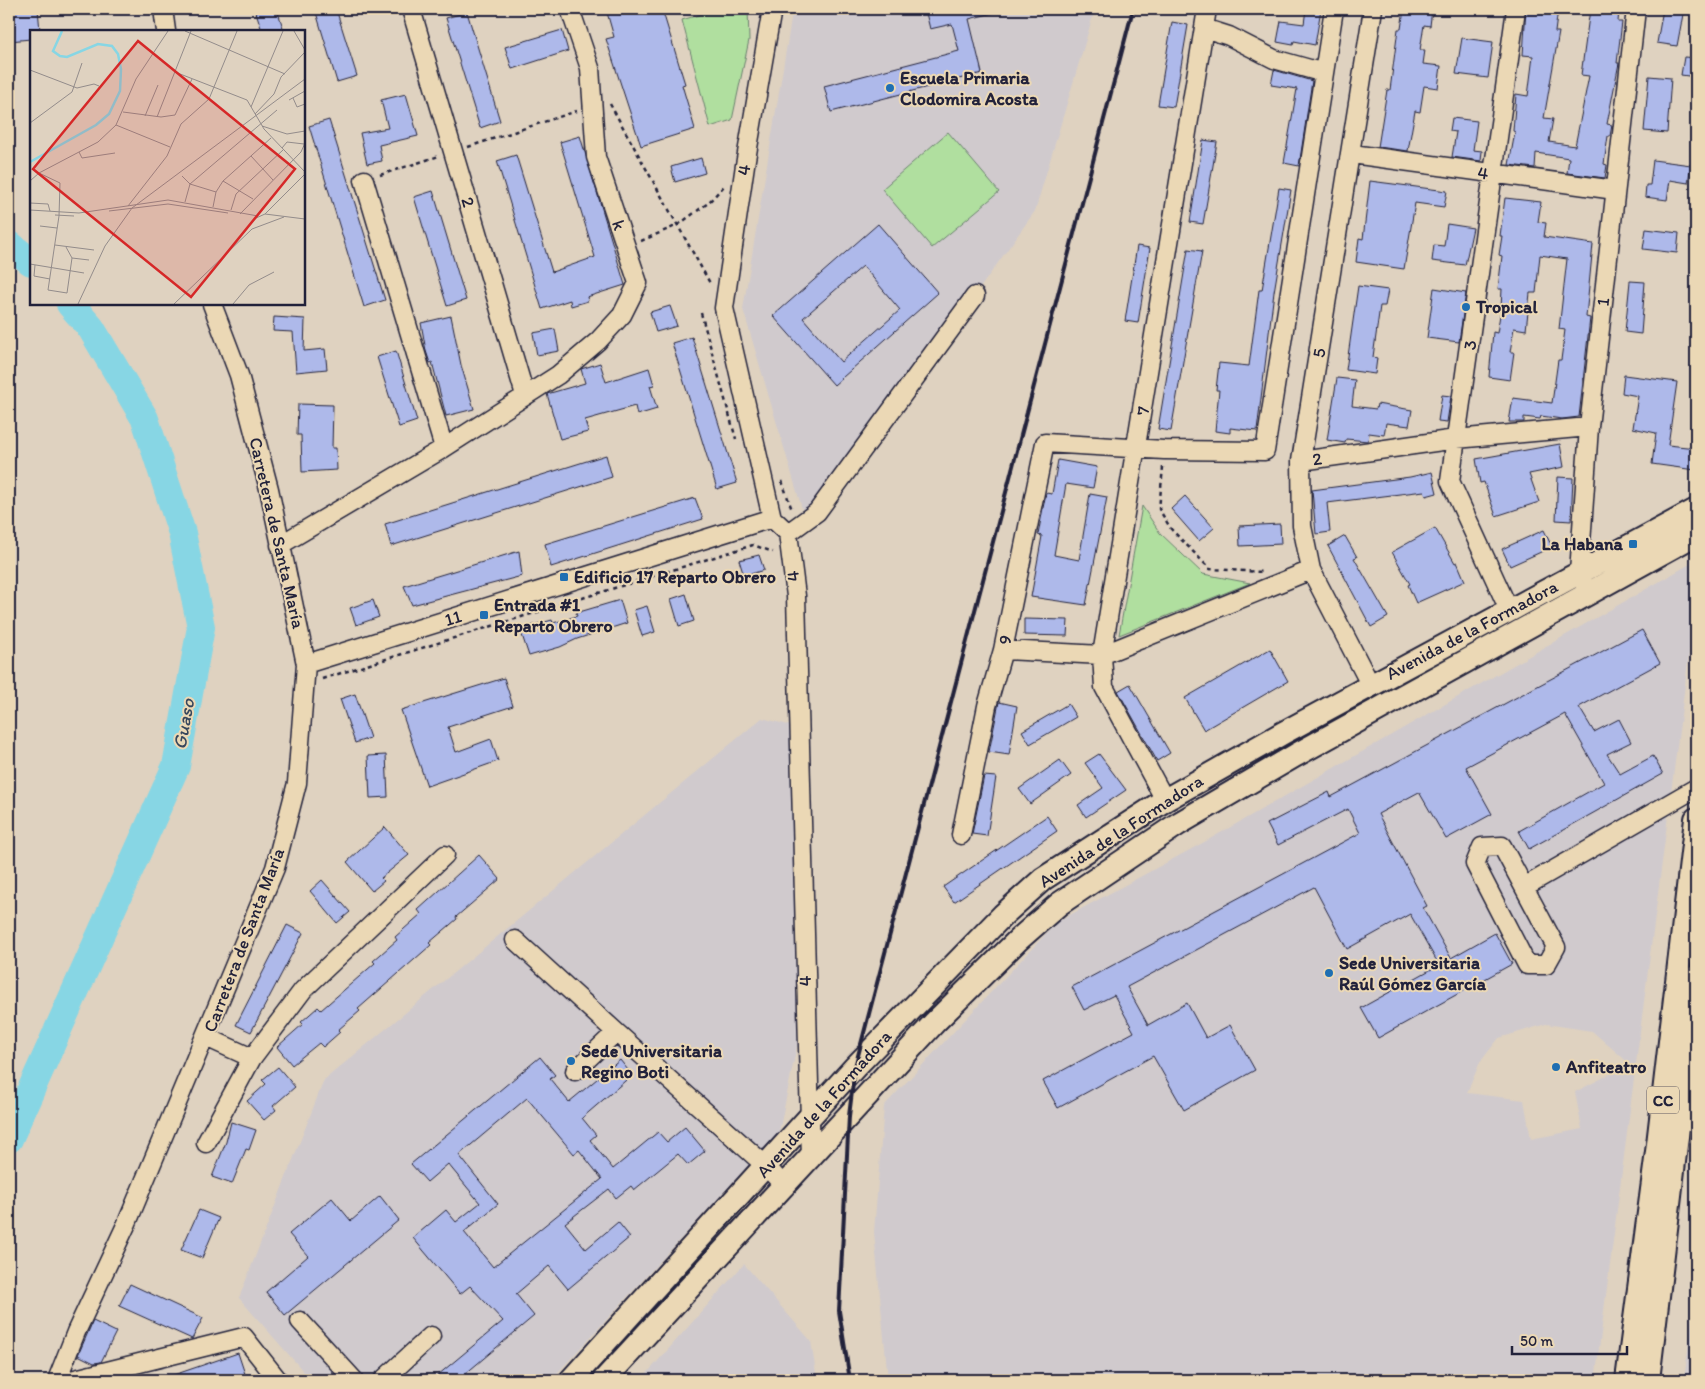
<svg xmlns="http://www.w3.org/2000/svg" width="1705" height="1389" font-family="Itim,sans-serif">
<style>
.built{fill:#d0cacd;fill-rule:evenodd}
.green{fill:#b0df9f;stroke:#69806d}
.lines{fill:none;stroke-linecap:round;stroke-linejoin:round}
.river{stroke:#87d6e4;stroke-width:28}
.building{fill:#aeb9ea;stroke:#22223b;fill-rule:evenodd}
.minor-casing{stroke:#22223b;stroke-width:21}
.major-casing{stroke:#22223b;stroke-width:26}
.path{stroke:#22223b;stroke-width:2.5;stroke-dasharray:4 4;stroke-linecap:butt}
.minor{stroke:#ebd8b5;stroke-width:18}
.major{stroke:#ebd8b5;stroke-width:22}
.rail{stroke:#22223b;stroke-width:4}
.poi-dot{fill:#1f6fb2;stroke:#ebd8b5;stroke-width:2}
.labels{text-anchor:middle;stroke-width:4;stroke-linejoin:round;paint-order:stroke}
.shield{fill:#ebd8b5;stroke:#5e5960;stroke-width:1}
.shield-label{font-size:16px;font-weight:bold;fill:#22223b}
.poi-label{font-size:18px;font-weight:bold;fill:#22223b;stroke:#ebd8b5;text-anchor:start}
.street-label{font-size:18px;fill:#22223b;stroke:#ebd8b5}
.water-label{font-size:19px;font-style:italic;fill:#36465d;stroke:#ebd8b5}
.inset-river{fill:none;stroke:#87d6e4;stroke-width:2.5}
.inset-road{fill:none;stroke:#938c8b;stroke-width:1}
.view{fill:#d62828;fill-opacity:0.15;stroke:#d62828;stroke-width:2.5}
.inset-edge{fill:none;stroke:#22223b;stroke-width:2.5}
</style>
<rect width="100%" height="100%" fill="#dfd2c0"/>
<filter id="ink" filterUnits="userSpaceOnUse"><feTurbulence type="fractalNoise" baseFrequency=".02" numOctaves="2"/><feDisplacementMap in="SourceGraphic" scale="10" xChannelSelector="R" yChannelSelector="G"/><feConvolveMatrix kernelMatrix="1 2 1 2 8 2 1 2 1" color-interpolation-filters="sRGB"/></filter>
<g filter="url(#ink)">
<!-- built -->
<path class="built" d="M791,9H1095L1035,211L808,529L743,309L792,14Z
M1690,564L1691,638L1595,1380H888L874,1232L884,1106L1057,922L1208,840ZM1546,1024L1592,1031L1630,1064L1575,1092L1582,1129L1531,1139L1524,1100L1467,1093L1480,1062L1499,1038Z
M762,718L792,726L798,1041L779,1132L551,1380H311L239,1298L324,1080Z
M744,1264L811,1341L817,1380H641Z
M1696,1289V1380H1684Z"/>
<!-- green -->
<path class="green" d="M718,9H748L749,40L732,120L710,127L682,20Z
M948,132L999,192L932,248L882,189Z
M1142,506L1160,533L1203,574L1250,583L1119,635Z"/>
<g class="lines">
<!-- river -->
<path class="river" d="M9,244L31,262
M9,1139L176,766L201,627L182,533L145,419L91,328L70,304"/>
</g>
<!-- building -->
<path class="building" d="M9,9H38L40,31H31V39L9,41Z
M255,9H277L284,31H262Z
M315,9H336L357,76L337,82Z
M606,9H662L685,84L682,85L695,129L641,146L606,39L614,37Z
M925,9H992L993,13L969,19L982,73L831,112L824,86L959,51L952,24L930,29Z
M1306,9H1321L1315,45L1294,41L1293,45L1277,42L1281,21L1304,24Z
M1404,9H1432L1430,26L1424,25L1420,50H1425L1423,64L1441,66L1438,88L1424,86L1420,112L1415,111L1408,151L1378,147L1387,90H1390L1398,29H1401Z
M1526,9H1558L1555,32H1559L1544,118L1553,119L1549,142L1575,146L1589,76L1581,75L1590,9H1619L1618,22H1622L1617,63H1619L1607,124L1612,125L1610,136H1608L1604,164L1607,165L1605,178L1567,173L1569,158L1536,153L1535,168L1509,165L1515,132L1513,131L1516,94L1528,96L1533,56L1523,55Z
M1663,9H1684L1677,46L1657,43Z
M467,12L500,121L480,128L446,18Z
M1172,22L1188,25L1174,107L1158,105Z
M562,30L568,51L512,69L505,47Z
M1462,38L1493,42L1488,78L1456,74Z
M1684,57L1696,58V77L1681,75Z
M1274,70L1312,81L1299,166L1284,163L1297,89L1271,85Z
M1649,76L1671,78L1667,133L1644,131Z
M406,94L418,136L379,145L382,161L367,164L360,133L388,128L381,100Z
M1452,118L1477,121L1473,150L1482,151L1481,161L1452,157L1456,132L1450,131Z
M329,120L385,300L364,307L309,126Z
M580,136L625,285L587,297L588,301L571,306L570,300L542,309L497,161L516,155L552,272L595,257L560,142Z
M1203,140L1217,142L1203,224L1190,222Z
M701,158L705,173L675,182L671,167Z
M1653,160L1691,165L1688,183L1670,180L1667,200L1645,197L1646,185H1650Z
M1370,181L1447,191L1444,207L1415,203L1404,269L1356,262L1359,238L1363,239Z
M1279,188L1291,190L1274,292L1257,431L1230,428V433L1215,431L1219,390H1216L1219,363L1249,366L1259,290H1262Z
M433,191L466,300L447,306L414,197Z
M1505,198L1541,202L1538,222L1546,223L1544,237L1593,244L1586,317L1590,318L1579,417L1562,419L1541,416L1540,419L1524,417V422H1509L1513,398L1552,403L1558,360H1561L1565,330L1559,329L1567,259L1540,255L1536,293H1530L1526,330L1514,328L1510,352H1514L1510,380L1489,377L1493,332L1497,333L1501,309L1502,289H1498L1502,256L1499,255L1502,236H1500Z
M878,224L938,293L834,385L773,316ZM863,266L900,310L841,362L803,318Z
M1447,224L1473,228L1465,265L1432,261L1434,245L1444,246Z
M1646,229L1679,233L1677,253L1643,249Z
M1137,246L1150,248L1138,323L1125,321Z
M1188,249L1202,251L1171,431L1158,429Z
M1630,281L1645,282L1641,334L1625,332Z
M1358,286L1388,290L1385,306H1380L1373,357L1377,358L1375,374L1346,370Z
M1434,288L1466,293L1459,342L1427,338Z
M670,306L677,326L656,332L650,312Z
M451,316L461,365L474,409L446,416L432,362L430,363L426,351L421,323Z
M274,317L305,319L304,351L325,349L327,369L296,372L293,332L273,331Z
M555,329L559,351L537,355L533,333Z
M692,337L737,483L717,489L672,343Z
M396,351L417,421L399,427L377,357Z
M600,363L606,382L649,368L654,385L650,386L657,409L637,415L635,406L585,420L588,432L560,439L547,394L585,383L581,369Z
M1624,375L1677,382L1668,445L1696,448L1695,470L1652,464L1656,433L1633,428L1638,396L1622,393Z
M1337,378L1355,380L1352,406L1376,409L1377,404L1412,410L1409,426L1386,423L1384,435L1369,433L1368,441L1346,439L1345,443L1327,440Z
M1442,395L1451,396L1447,422L1438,421Z
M298,404L333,405L332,448H336L337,470L302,472L301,435H297Z
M1560,444L1564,467L1529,474L1539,502L1496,516L1484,482L1480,483L1476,459Z
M606,455L612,477L391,546L385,524Z
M1058,460L1097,467L1093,488L1066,484L1054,555L1079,560L1090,494L1107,497L1086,605L1031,597L1042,536L1038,535L1043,508L1046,493L1052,494Z
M1432,472L1437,493L1426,496L1424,491L1327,503L1330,532L1316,534L1312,490L1410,477Z
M1558,477L1573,478L1571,521L1556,520Z
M1185,496L1214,528L1199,541L1171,509Z
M695,498L703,519L551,567L545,544Z
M1280,524L1281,544L1240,546L1239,526Z
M1435,528L1455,563L1457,562L1465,581L1416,603L1408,585L1410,584L1392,552Z
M1544,530L1552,547L1510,566L1502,549Z
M1345,536L1357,557L1354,558L1388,617L1371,627L1328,546Z
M519,551L522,576L412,605L404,586Z
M759,555L764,570L744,576L739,560Z
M686,594L694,621L679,626L671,599Z
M373,600L379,617L356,625L350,608Z
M620,600L627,623L577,639L560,647L529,656L520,629L552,620L553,623L577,616L576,613Z
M647,606L655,632L642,636L634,610Z
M1024,619L1068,620L1067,636L1024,635Z
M1642,630L1660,663L1579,707L1594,732L1619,719L1631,742L1607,754L1620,774L1653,756L1663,774L1529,849L1519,831L1604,783L1565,714L1466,767L1492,814L1446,839L1419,792L1378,814L1427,906L1423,908L1451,958L1495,933L1512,964L1378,1038L1361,1008L1439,965L1410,914L1347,949L1314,887L1127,987L1148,1025L1187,1003L1206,1038L1230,1025L1255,1070L1184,1110L1153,1056L1058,1108L1043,1081L1134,1032L1114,995L1084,1010L1072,987L1360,833L1348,809L1278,845L1267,824L1329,792L1331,797Z
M1270,649L1288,681L1204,730L1185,698Z
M504,678L513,706L448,727L456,752L491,739L498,761L427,786L401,710Z
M1130,684L1170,753L1157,761L1118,691Z
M355,694L370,738L355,743L340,699Z
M999,702L1017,706L1009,755L989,752Z
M1068,704L1076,717L1030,744L1022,731Z
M1099,754L1126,790L1086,817L1078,805L1103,788L1085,763Z
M386,755L388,797L370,798L368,756Z
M1060,760L1071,775L1030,804L1019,789Z
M984,776L996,777L987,836L972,834Z
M1047,816L1057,831L954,902L943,887Z
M385,827L409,855L381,878L384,881L372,891L347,862Z
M479,855L500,879L456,917L457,919L429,943L431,945L358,1009L360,1011L338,1030L340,1032L323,1047L319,1043L292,1065L277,1047L303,1024L301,1022L318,1007L321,1010L375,963L373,961L397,940L395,937L421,914L418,910Z
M322,880L350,912L337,923L310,891Z
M287,925L303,933L251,1032L236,1025Z
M540,1057L555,1075L550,1079L569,1102L620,1060L632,1075L582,1118L596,1135L590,1140L613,1169L658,1132L667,1142L685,1127L705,1151L688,1165L678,1154L634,1190L631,1186L616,1198L609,1189L565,1223L586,1249L618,1222L630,1237L568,1289L549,1266L516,1294L534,1316L458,1380H432L503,1321L470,1286L460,1294L413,1238L446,1210L456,1222L480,1203L448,1164L427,1182L411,1164ZM527,1098L574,1154L579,1150L602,1179L493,1267L464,1232L498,1204L459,1155Z
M278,1067L295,1087L273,1106L276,1110L264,1120L247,1101L266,1084L262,1080Z
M231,1122L256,1130L249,1150L246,1149L232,1184L212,1177L226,1142Z
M380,1196L399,1220L285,1315L266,1292L308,1256L289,1234L332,1198L351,1221Z
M199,1210L219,1218L202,1258L181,1250Z
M130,1284L203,1318L192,1339L119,1306Z
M93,1321L116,1332L101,1362L94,1363L78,1355Z
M238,1353L247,1380H165V1378Z"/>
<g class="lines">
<!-- minor casing -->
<g class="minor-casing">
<path id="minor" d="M163,9L166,31
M411,9L525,395
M772,9L745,165L724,308L772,518L788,533L796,596L811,1159
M1204,28L1229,36L1274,59L1324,73
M1352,154L1615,190
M364,180L444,448
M1301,461L1456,439L1589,427
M788,533L817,512L975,296
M280,545L444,448L558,375L598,341L622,315L638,283L596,157L590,68L570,9
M1583,582L1579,573L1589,427L1636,9
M1509,610L1450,481L1516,9
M1003,650L1102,655L1311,570
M306,664L772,518
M1370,684L1311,570L1302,526L1301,461L1373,9
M1165,800L1104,687L1102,655L1207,9
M961,835L987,706L1003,650L1045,443L1164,450L1265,451L1334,9
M1502,846L1556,947L1546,965H1527L1475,864L1482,847Z
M1524,887L1696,788
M515,940L616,1032
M206,1037L252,1058L303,990L445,855
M575,1071L616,1032L767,1167L785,1187
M206,1143L252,1058
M300,1321L354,1380
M57,1380L76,1332L127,1223L275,868L297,783L306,664L269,489L239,375L212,304
M71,1380L244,1337L278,1380
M383,1380L431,1336"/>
</g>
<!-- major casing -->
<g class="major-casing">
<path id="major" d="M571,1380L855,1067L1003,915L1043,879L1165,800L1283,733L1696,510
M604,1380L935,1022L1018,940L1059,904L1178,824L1296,755L1696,534
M1627,1380L1658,1144L1696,819
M1648,1380L1696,977"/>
</g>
<!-- path -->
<path class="path" d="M610,104L711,285
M468,147L577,111
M380,175L439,156
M641,241L678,225L708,203L725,185
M701,313L736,439
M1163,467L1159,509L1171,529L1210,569L1263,572
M782,481L792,510
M322,679L753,545L773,552"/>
<!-- minor -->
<use href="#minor" class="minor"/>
<!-- major -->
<use href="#major" class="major"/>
<!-- rail -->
<path class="rail" d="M850,1380L839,1311L849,1116L855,1067L1133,9"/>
</g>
</g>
<!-- markers -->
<g class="poi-dot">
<circle cx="890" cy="88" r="5"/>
<circle cx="1466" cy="307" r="5"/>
<rect x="1628" y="539" width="10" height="10" rx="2.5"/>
<rect x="559" y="572" width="10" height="10" rx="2.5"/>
<rect x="479" y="610" width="10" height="10" rx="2.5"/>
<circle cx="1329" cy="973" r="5"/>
<circle cx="571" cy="1061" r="5"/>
<circle cx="1556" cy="1067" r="5"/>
</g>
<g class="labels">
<!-- shield labels -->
<rect class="shield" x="1647" y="1086.5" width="32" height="27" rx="4"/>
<g class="shield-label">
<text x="1663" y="1106">CC</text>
</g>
<!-- poi labels -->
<g class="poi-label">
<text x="900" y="84">Escuela Primaria<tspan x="900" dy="21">Clodomira Acosta</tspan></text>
<text x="1476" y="313">Tropical</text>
<text x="1623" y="550" text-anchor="end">La Habana</text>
<text x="574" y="583">Edificio 17 Reparto Obrero</text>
<text x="494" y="611">Entrada #1<tspan x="494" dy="21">Reparto Obrero</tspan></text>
<text x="1339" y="969">Sede Universitaria<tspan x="1339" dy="21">Raúl Gómez García</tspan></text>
<text x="581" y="1057">Sede Universitaria<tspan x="581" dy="21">Regino Boti</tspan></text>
<text x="1566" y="1073">Anfiteatro</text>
</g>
<!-- street labels -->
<g class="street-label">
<text transform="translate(744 170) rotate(-81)" y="6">4</text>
<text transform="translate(1483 173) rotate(8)" y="6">4</text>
<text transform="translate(468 202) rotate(73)" y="6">2</text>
<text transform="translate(619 225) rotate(72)" y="6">k</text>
<text transform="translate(1603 302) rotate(-84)" y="6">1</text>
<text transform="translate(1470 345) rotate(-82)" y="6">3</text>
<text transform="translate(1319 353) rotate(-81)" y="6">5</text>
<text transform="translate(1143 411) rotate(-81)" y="6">7</text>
<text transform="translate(1317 459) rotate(-8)" y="6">2</text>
<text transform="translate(277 533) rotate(77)" y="6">Carretera de Santa María</text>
<text transform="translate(793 576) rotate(-97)" y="6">4</text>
<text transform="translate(453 618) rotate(-17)" y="6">11</text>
<text transform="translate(1472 630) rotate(-28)" y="6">Avenida de la Formadora</text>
<text transform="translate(1005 640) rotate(-78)" y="6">9</text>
<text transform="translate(1121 831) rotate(-33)" y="6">Avenida de la Formadora</text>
<text transform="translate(244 940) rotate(-69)" y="6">Carretera de Santa María</text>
<text transform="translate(805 981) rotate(-91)" y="6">4</text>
<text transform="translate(824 1104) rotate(-48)" y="6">Avenida de la Formadora</text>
</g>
<!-- water labels -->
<g class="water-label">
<text transform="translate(183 724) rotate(-80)" y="7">Guaso</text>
</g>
</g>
<!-- overview -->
<g transform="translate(30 30)">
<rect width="275" height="275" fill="#dfd2c0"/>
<path class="inset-river" d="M0,132L66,95L79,84L90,61L91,39L88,24L82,16L68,14L37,27L30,26L23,21L32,1"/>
<path class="inset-road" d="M155,1L255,44M264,1L275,20M0,40L47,58L64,54L69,56M145,42L217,70L234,99L275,142M263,68L267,77L275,74M259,70L275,61M221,77L253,1M93,82L131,87L145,85L162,49M225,84L244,64L251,47L275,22M115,86L128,55M127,87L161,1M0,93L42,62L52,33M86,95L140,117M232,96L257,104L275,101M252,118L257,112L274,114M49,122L52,128L85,123M221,126L243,150M9,143L30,153L29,186L18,260L37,263L42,228L36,217M152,146L160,154L186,162M0,151L9,143L68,112L86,95L106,49L138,1M193,151L223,169M155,172L160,154L247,80M0,173L18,174L20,181M98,176L137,126L151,94L179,69L207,1M183,177L186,162L193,151L241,108M0,180L49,183L138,170L228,186M201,180L206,164L253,120M79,181L138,174L198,183M210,184L271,122L275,113M235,184L275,144M25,185L44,186M226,188L235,184L275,189M10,196L27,198M25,215L64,220M42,228L59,230M0,234L54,243M5,235L4,246L20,249M48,274L75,216L102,178L275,49M144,274L222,199L254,187M203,274L219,255L244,242"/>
<path class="view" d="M108,11L265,139L161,267L3,139Z"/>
<rect width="275" height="275" class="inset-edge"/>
</g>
<!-- margin -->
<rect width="1705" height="1389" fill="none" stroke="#ebd8b5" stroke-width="30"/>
<rect x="15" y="15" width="1675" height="1359" fill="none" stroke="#22223b" stroke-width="2" filter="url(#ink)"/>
<!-- scale -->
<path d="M1512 1346v8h115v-8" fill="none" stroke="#22223b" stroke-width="2.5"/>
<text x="1520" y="1346" font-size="15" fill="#22223b" stroke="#ebd8b5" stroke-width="4" paint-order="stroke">50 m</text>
</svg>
